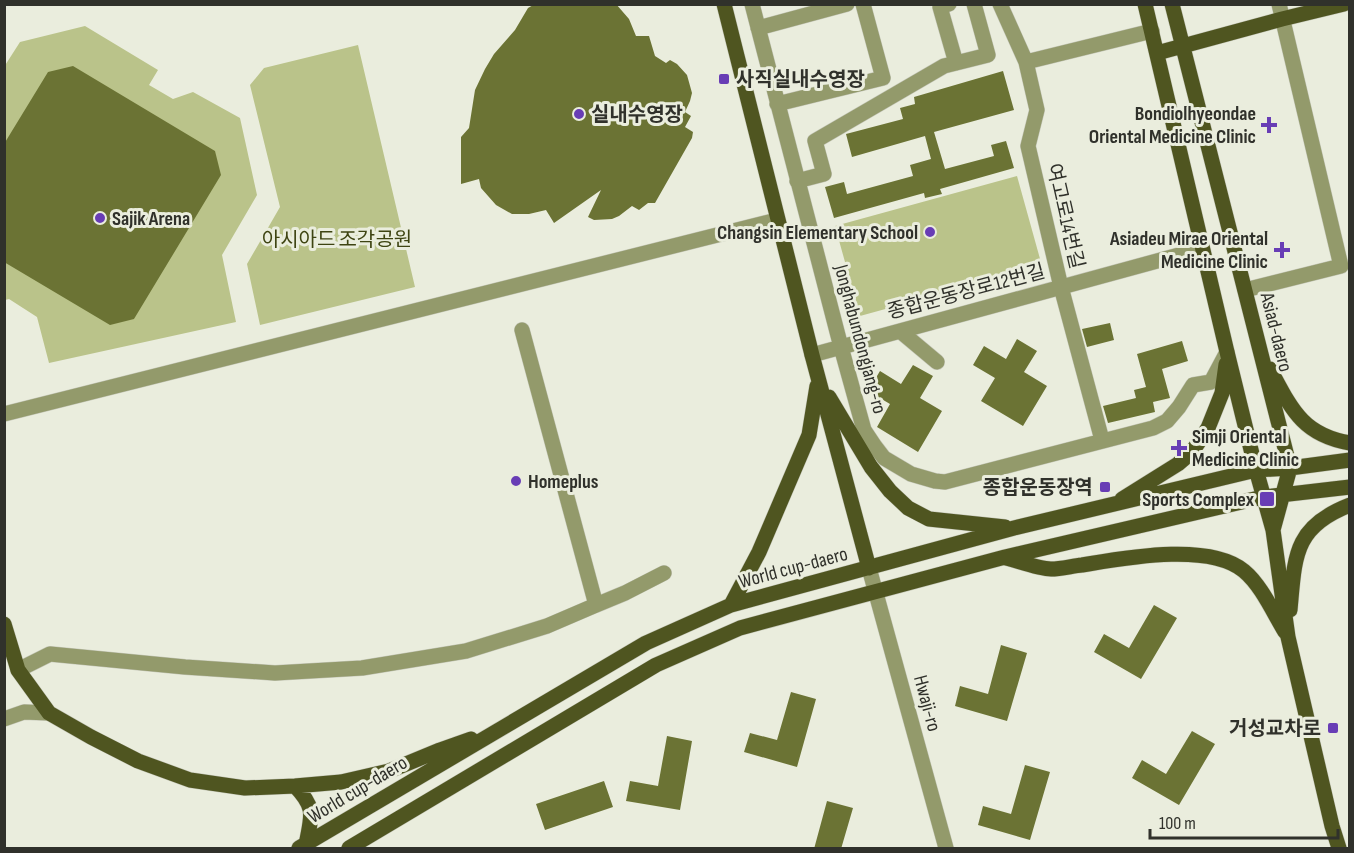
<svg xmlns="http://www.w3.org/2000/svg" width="1354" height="853" font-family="'Sofia Sans Condensed','Noto Sans KR',sans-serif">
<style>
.green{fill:#bac38a}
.building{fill:#6b7334}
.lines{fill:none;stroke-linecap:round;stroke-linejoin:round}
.minor-casing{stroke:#c5c7b9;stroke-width:16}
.major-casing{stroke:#c5c7b9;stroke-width:16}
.minor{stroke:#939a6b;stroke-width:15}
.major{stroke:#4f5520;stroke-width:15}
.poi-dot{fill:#683db5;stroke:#eaeddd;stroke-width:2}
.labels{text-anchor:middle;stroke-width:6;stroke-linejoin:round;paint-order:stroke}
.poi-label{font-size:20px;font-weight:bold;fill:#30312b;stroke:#eaeddd;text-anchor:end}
.street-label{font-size:20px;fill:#30312b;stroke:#eaeddd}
.park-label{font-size:20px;fill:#3e4412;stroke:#eaeddd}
</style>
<rect width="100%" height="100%" fill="#eaeddd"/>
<!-- green -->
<path class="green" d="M85,26L158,70L149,85L173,99L193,92L240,118L257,195L222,255L236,322L49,363L37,317L9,299L5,300L4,67L20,42Z
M358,45L415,287L260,325L247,264L280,207L250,85L264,68Z
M1017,176L1042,266L860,316L835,226Z"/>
<!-- building -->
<path class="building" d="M535,4H616L629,19L636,36H649L655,56L666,63L670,60L677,64L687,75L692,93L690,101L685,112L691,116L685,127L693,132L692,138L655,203H648L639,210L632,206L619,216L612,219L594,220L588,217L601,190L554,223L546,210L529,214H512L496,205L481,188L479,179L461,184V137L469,128L475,90L485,69L494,54L515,30L528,8Z
M73,66L215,151L221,175L134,319L110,325L4,262V144L48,72Z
M1003,71L1014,110L934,132L945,169L994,156L991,145L1006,141L1014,168L940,189L942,194L925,198L924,193L834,218L825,187L844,182L847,194L913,176L910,165L931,159L925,136L852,157L846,134L903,119L900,108L915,104L914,97Z
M1110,323L1114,340L1087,347L1082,329Z
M1017,339L1037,351L1024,372L1047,386L1023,426L981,401L995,378L973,365L984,346L1006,359Z
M1182,341L1188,361L1162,369L1170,398L1153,402L1155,412L1108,423L1103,406L1136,398L1134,390L1146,387L1137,354Z
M913,365L933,376L920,398L942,411L918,452L877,427L890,404L868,391L880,371L901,384Z
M1154,605L1177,618L1141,679L1094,652L1104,634L1129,648Z
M1001,645L1027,653L1007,721L955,706L960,686L988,694Z
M791,692L816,699L797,767L744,752L750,733L777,740Z
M1192,731L1215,744L1179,805L1132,778L1142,760L1166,774Z
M667,736L692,741L680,810L626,801L630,781L658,786Z
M1025,765L1050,772L1030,840L978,825L983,806L1011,814Z
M604,781L613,807L545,830L536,804Z
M827,801L853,808L841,849H814Z"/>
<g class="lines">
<!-- minor casing -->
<g class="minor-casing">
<path id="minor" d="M752,4L841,347L864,430L874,445L884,458L911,474L935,481L945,482L1153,428L1167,421L1179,407L1193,385L1211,382L1227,352
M949,4L940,7L956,63
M1000,4L1026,62L1037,110L1028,146L1061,287L1102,440
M758,28L847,4
M1026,62L1152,31
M777,104L883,78L863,4
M797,181L824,174L815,141L944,66L988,55L974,4
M1245,290L1341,266L1279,4
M900,331L937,362
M812,355L1201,249
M4,414L777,220
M869,568L946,848
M596,605L625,593L664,573
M18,670L50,654L185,667L275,673L362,668L466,651L547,626L596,605L522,330
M4,719L24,712L49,713"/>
</g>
<!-- major casing -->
<g class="major-casing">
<path id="major" d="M724,4L812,355L869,568
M1145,4L1227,352L1255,466L1273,530L1288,637L1332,826L1339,848
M1172,4L1290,468L1273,530
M1157,53L1282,19L1344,4
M1270,369C1291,408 1302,435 1350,443
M829,397L871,467L890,491L908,508L929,519L1005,527
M1122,499L1178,464L1192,452L1208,428L1222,393L1226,364
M1006,558C1018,561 1039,569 1051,569C1061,569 1072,566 1082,565C1125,558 1209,542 1244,571C1261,585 1273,612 1285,632
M731,605L759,552L809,435L817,386
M1290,610C1295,557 1293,527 1350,505
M4,624L18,670L49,713L91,737L138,761L190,780L245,788L295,786L341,782L389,771L440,750L471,739
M295,786C317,809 311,816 306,845
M299,848L646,643L731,605L1014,528L1256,470L1290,468L1350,460
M349,848L656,665L740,628L1005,557L1263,497L1350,487"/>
</g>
<!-- minor -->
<use href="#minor" class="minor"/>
<!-- major -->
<use href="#major" class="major"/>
</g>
<!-- markers -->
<g class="poi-dot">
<rect x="718" y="73" width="12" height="12" rx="3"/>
<circle cx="579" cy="114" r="6"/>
<path d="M1266 116h6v6h6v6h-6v6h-6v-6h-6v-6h6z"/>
<circle cx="100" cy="218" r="6"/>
<circle cx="930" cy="232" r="6"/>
<path d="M1279 241h6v6h6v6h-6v6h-6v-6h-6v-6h6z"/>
<path d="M1176 439h6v6h6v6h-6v6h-6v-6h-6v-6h6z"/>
<circle cx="516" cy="481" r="6"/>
<rect x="1099" y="481" width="12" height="12" rx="3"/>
<rect x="1259" y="491" width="16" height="16" rx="3"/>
<rect x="1327" y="722" width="12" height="12" rx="3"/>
</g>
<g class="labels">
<!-- poi labels -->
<g class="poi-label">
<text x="736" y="86" text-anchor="start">사직실내수영장</text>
<text x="1256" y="120">Bondiolhyeondae<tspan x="1256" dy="23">Oriental Medicine Clinic</tspan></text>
<text x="591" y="121" text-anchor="start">실내수영장</text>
<text x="112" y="225" text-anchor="start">Sajik Arena</text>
<text x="918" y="239">Changsin Elementary School</text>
<text x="1268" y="245">Asiadeu Mirae Oriental<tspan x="1268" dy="23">Medicine Clinic</tspan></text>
<text x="1192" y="443" text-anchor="start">Simji Oriental<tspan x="1192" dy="23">Medicine Clinic</tspan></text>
<text x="528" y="488" text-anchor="start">Homeplus</text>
<text x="1093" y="494">종합운동장역</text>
<text x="1254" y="506">Sports Complex</text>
<text x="1321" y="735">거성교차로</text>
</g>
<!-- street labels -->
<g class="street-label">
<text transform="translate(1066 216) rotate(77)" y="7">여고로14번길</text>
<text transform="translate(966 291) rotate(-15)" y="7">종합운동장로12번길</text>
<text transform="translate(1277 332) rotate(76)" y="7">Asiad-daero</text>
<text transform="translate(861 339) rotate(75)" y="7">Jonghabundongjang-ro</text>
<text transform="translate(793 567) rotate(-15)" y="7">World cup-daero</text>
<text transform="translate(928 703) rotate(75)" y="7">Hwaji-ro</text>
<text transform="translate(357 789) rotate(-31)" y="7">World cup-daero</text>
</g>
<!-- park labels -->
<g class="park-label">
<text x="337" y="246">아시아드 조각공원</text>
</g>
</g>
<!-- border -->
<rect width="1354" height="853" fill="none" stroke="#30312b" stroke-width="12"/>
<!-- scale -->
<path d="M1150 829v9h188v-9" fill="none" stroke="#30312b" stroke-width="3"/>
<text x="1159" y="829" font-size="18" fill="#30312b" stroke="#eaeddd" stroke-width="4.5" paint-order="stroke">100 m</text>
</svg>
